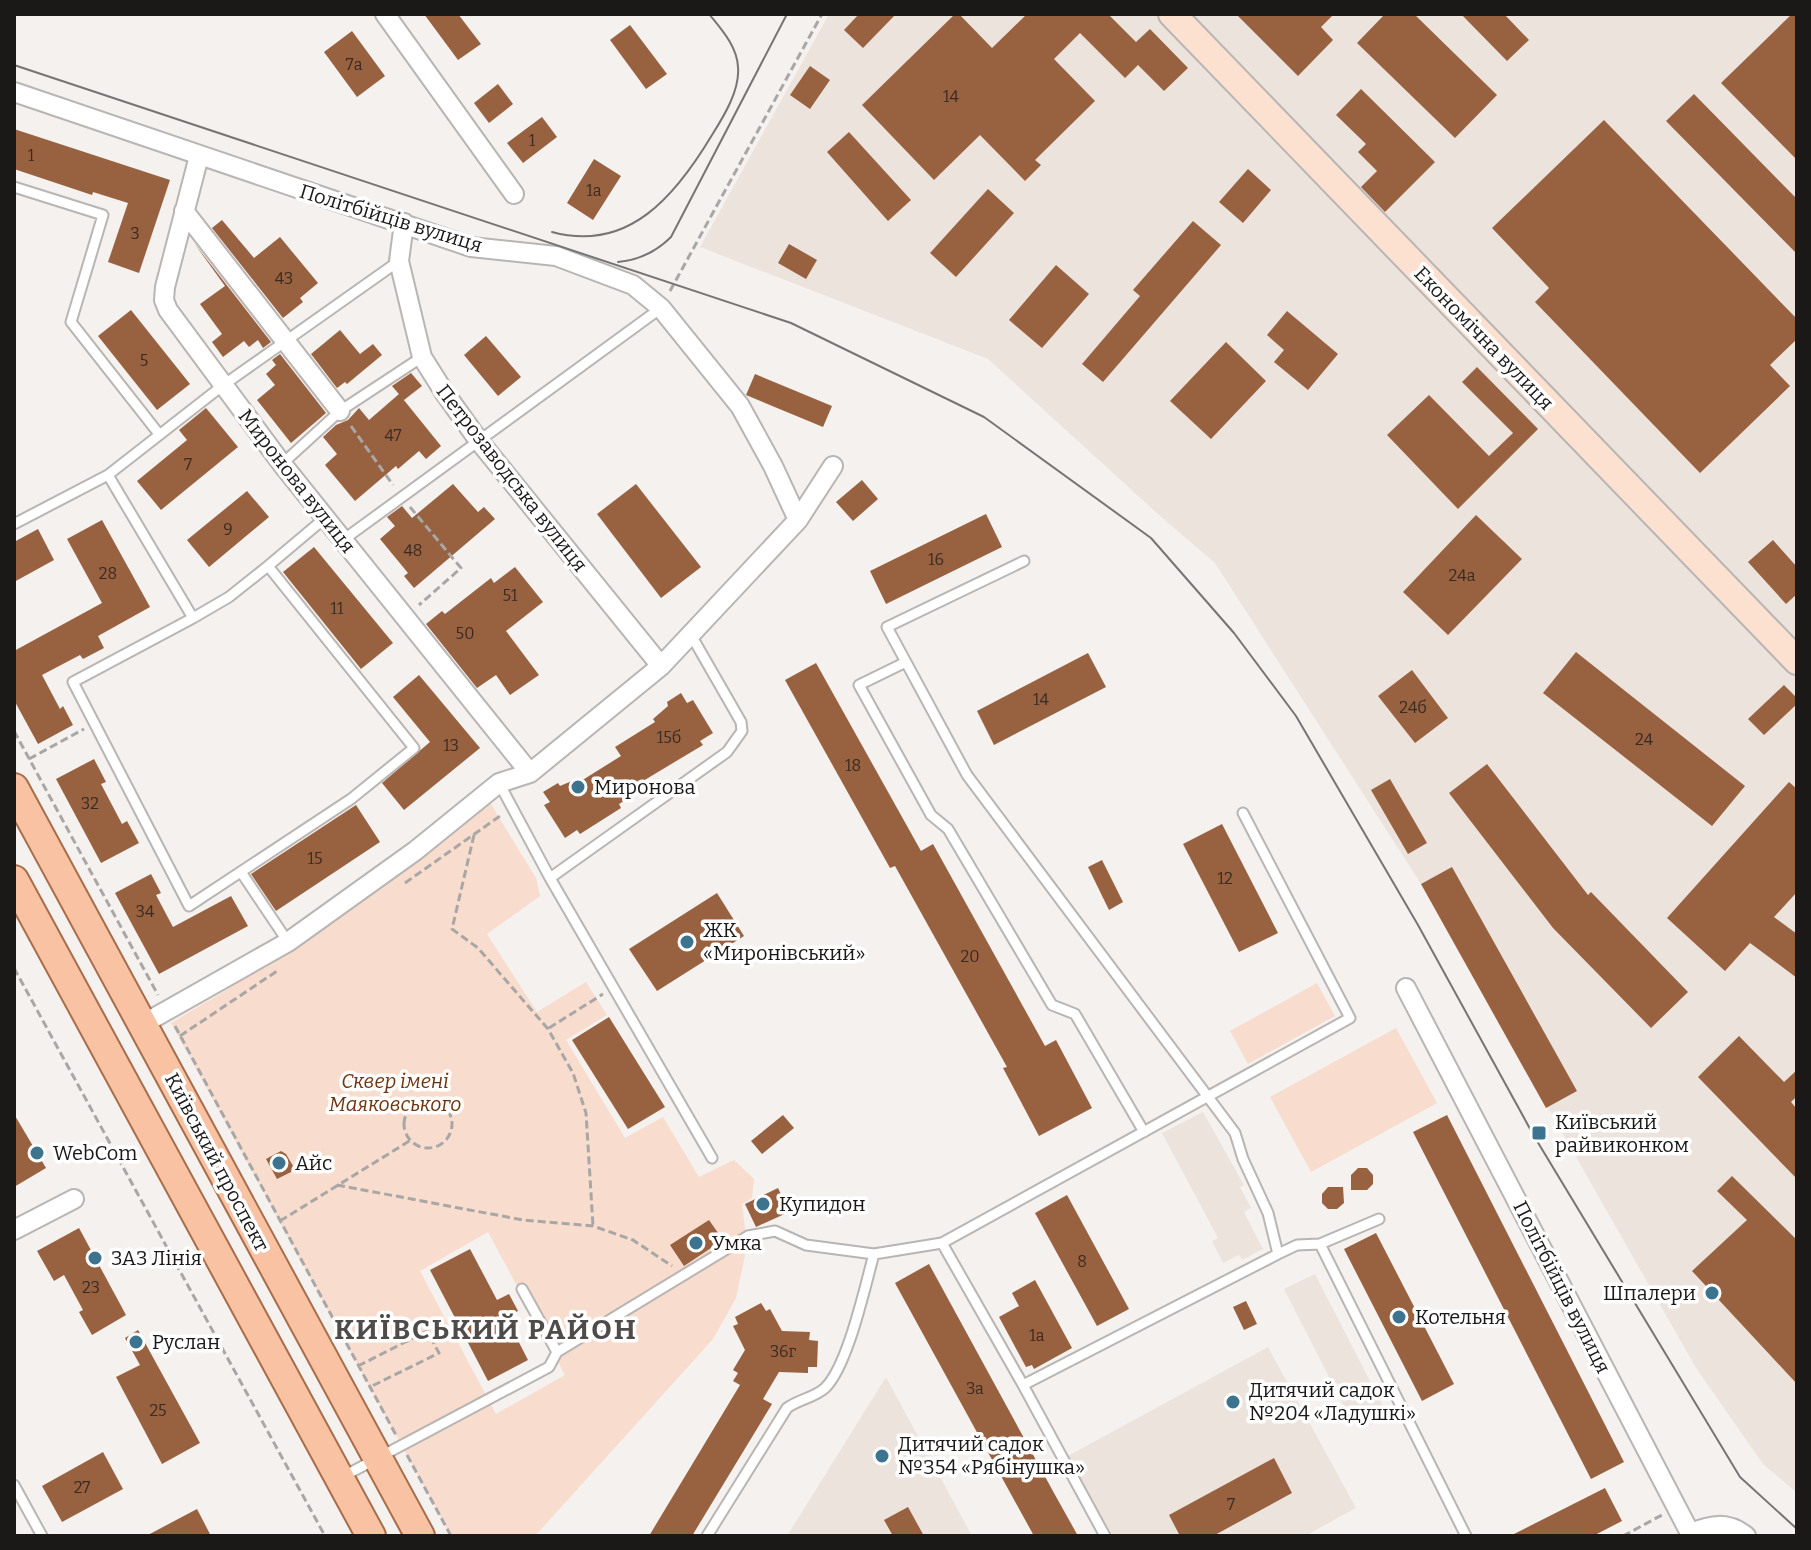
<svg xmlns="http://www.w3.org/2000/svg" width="1811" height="1550" font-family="Bitter,serif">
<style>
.built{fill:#ede3dd}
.green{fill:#f8dccd;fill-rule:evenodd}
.building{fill:#986140}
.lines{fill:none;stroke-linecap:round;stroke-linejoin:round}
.lane-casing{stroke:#b8b5b3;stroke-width:13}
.street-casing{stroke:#b8b5b3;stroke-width:22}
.secondary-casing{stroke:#b8b5b3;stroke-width:30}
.primary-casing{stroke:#a86d4a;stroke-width:32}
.path{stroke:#a9a7a5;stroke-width:3;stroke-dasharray:8 4;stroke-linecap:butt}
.lane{stroke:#fff;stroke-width:9}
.street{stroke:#fff;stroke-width:18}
.secondary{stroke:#fce1d1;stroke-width:26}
.primary{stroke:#f8c2a3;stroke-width:28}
.tram{stroke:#777573;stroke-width:2}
.poi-dot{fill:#3c748f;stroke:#fff;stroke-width:3}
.labels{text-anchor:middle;stroke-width:7;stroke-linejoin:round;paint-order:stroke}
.number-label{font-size:16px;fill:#3a2b22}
.street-label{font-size:20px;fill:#1a1918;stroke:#fff}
.poi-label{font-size:20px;fill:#1a1918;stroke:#fff;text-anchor:start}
.park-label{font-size:20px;font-style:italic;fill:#6c350f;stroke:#fff}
.district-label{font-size:28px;font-weight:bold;letter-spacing:2px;fill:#4e4b4a;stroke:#fff}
</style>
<rect width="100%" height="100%" fill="#f4f1ef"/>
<!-- built -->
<path class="built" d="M829,14H1797V1493L1763,1464L1696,1368L1421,884L1215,563L1159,515L988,359L700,247Z
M1203,1112L1244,1185L1240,1187L1251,1208L1244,1212L1263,1249L1242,1260L1239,1255L1223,1263L1212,1241L1218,1238L1162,1133Z
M1315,1274L1388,1416L1371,1425L1365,1413L1351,1420L1284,1289Z
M1268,1347L1356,1508L1305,1536H1109L1066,1457Z
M886,1377L972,1536H787Z"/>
<!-- green -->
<path class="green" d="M489,801L536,878L540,896L487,934L537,1012L586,982L607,1015L566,1040L625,1138L663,1117L699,1177L734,1160L754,1179L752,1198L742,1204L747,1246L736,1298L713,1339L535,1536H451L171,1023L225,991ZM488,1232L565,1375L496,1414L420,1271Z
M1317,983L1335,1016L1248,1064L1230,1031Z
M1396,1028L1437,1103L1311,1172L1270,1097Z"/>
<!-- building -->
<path class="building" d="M424,14H458L481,44L458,60Z
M859,14H896L863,48L844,30Z
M955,14H959L992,48L1027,14H1108L1136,42L1150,29L1188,68L1164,91L1138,65L1125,78L1080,33L1054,59L1095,101L1035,160L1041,165L1025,181L980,135L934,180L862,105Z
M1236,14H1334L1321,27L1333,40L1298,76Z
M1385,14H1414L1497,95L1455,138L1357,43Z
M1461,14H1504L1529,40L1507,61Z
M1792,14H1797V160L1721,83Z
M630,25L667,74L646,89L610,40Z
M352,31L385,76L357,97L324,52Z
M810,66L830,80L810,109L790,95Z
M498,84L513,104L489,123L474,103Z
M1361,89L1435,162L1385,212L1361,187L1377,171L1358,152L1366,144L1336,115Z
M1694,94L1797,199V254L1666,121Z
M542,117L557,137L523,163L507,143Z
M1604,120L1797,319V339L1770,365L1790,386L1700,473L1535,302L1549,288L1492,228Z
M14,129L170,180L139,273L108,262L128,203L93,192L92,195L14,169Z
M849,132L911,200L888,221L827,152Z
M594,159L621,176L593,220L567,203Z
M1248,169L1271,190L1243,223L1219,202Z
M988,189L1014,213L956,277L930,253Z
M222,220L254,258L280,237L318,283L300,298L303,302L283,318L212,228Z
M1193,221L1221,245L1103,382L1082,364L1140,296L1133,290Z
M194,243L271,342L263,348L258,340L249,347L244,341L223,357L212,342L222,334L200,304L225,286Z
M789,244L817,260L806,279L778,263Z
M1056,265L1089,294L1042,348L1009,320Z
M131,310L190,384L157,410L98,336Z
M1287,311L1338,354L1308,390L1274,362L1284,350L1267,335Z
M340,330L360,354L373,344L382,355L347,384L345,382L337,388L311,354Z
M486,336L521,377L498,396L464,355Z
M1226,342L1266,381L1211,439L1170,401Z
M280,354L326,413L291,443L257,400L275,385L266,374L276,365L272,360Z
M1477,367L1538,429L1458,509L1387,435L1429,395L1489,456L1513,433L1462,382Z
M411,373L422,386L404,400L392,386Z
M755,374L832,406L823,427L746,395Z
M399,394L441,446L426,459L419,451L398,469L396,466L355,501L325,465L337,454L323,437L336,425L348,420L359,408L369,420Z
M206,408L238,447L161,510L137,481L187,440L179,430Z
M862,480L878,499L853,521L836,502Z
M453,484L478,512L484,507L495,519L414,588L404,576L408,573L380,539L395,526L387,517L402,506L412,518Z
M636,484L701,567L661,598L597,514Z
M247,491L269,517L209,567L187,540Z
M986,514L1002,547L886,604L870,571Z
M1476,515L1522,559L1448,635L1403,592Z
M102,520L150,607L98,636L104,648L83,659L80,655L42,675L60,709L63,706L73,725L38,744L14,700V651L102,603L67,539Z
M38,529L54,560L14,582V542Z
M1773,540L1797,567V594L1786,604L1748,562Z
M314,547L393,643L361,669L283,572Z
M515,567L543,602L506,631L539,675L510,695L496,675L477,688L426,624L442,611L445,614L491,578L494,583Z
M1576,652L1745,786L1712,826L1543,693Z
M1088,653L1106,687L994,745L977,711Z
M816,663L921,851L933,844L1045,1046L1056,1040L1092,1108L1039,1136L1003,1068L1007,1067L895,866L890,868L785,680Z
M1412,670L1448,718L1415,743L1378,696Z
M419,675L480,748L404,810L382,783L430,742L393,697Z
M1784,685L1797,698V704L1764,735L1748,719Z
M681,693L687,703L693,700L713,733L700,741L703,745L638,784L642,790L619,804L621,808L580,834L577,830L565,838L544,805L550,802L543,792L558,783L560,786L579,778L581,781L621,756L615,747L655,722L653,719L668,706L667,702Z
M94,759L106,782L101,784L122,824L127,821L139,843L101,863L56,779Z
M1487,764L1588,895L1591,892L1688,992L1651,1028L1553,928L1449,793Z
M1390,779L1427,843L1408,854L1371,790Z
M1789,782L1797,789V892L1774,917L1797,934V978L1750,943L1725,971L1667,918Z
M356,805L380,842L276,911L251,874Z
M1222,824L1278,933L1239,952L1183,844Z
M1102,860L1123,902L1109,910L1088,867Z
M1452,867L1577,1091L1546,1108L1421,884Z
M151,874L161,893L156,895L173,927L231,896L248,926L159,974L115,893Z
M717,893L744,936L657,991L629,949Z
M609,1017L665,1107L628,1129L572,1040Z
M1739,1036L1784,1082L1797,1070V1096L1791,1102L1797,1109V1179L1698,1077Z
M14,1114L46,1168L14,1187Z
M783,1115L794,1128L762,1154L751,1141Z
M1447,1115L1624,1462L1591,1479L1413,1132Z
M281,1151L286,1154L293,1166L291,1172L277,1179L266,1159Z
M1358,1168H1367L1373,1175V1184L1367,1190H1351V1175Z
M1732,1176L1797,1240V1384L1692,1271L1747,1220L1717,1191Z
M1328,1187H1343L1344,1203L1337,1209H1328L1322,1203V1194Z
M778,1188L789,1212L756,1227L745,1204Z
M1067,1195L1129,1309L1097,1326L1035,1213Z
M709,1220L723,1240L684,1266L670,1245Z
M79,1228L126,1315L92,1335L79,1312L83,1310L64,1275L54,1281L37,1251Z
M1376,1233L1454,1384L1422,1401L1344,1249Z
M470,1249L497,1300L509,1294L518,1311L506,1317L528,1360L488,1381L430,1270Z
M929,1264L1054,1493L1078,1536H1034L895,1283Z
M1035,1280L1072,1348L1034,1369L1032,1365L1026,1367L999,1317L1019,1306L1012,1293Z
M1246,1301L1257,1324L1244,1330L1233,1307Z
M761,1303L766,1311L770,1309L782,1331L810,1332L809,1340L818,1341L817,1367H808V1373L779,1372L763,1399L772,1404L692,1536H649L740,1385L733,1381L738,1373L733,1370L745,1350L733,1326L738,1324L735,1317Z
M138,1330L200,1443L162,1464L116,1377L140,1365L125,1338Z
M103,1452L123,1489L62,1522L42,1486Z
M1274,1458L1292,1493L1213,1536H1180L1169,1515Z
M1605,1488L1622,1521L1593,1536H1510Z
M908,1507L924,1536H893L884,1520Z
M197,1509L211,1536H146Z"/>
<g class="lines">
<!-- lane casing -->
<g class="lane-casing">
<path id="lane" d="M14,187L103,215L71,322L159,434
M282,464L340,411L422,357
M108,475L193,618L73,682L189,906L351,799L414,748L268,566L229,597L193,618
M14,524L108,475L222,386L399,261
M343,540L661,308
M268,566L325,518
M906,662L859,685L931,815L948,829L1052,1005L1075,1014L1144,1132
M499,783L550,878L712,1158
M241,872L288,942
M550,878L727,752L742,731L741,722L691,635
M942,1243L1350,1018L1243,813
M1320,1244L1466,1536
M1278,1254L1297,1245L1320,1244L1379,1219
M522,1289L557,1352L748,1236L775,1231L806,1245L874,1254
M1023,1385L1278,1254L1268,1213L1243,1159L1235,1133L967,775L887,627L1024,561
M344,1476L549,1367L557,1352
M14,1485L42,1536
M707,1536L787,1408C799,1399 814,1398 825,1388C848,1366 865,1286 874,1254L942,1243L1023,1385L1105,1536"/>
</g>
<!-- street casing -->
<g class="street-casing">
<path id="street" d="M385,14L514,194
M14,92L471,247L556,256L633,285L661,308L740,406L773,466L798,520
M199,156L165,287L164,300L168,310L282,464L530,773
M184,211L340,411
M404,223L399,261L422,357L444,392L479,441L661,666
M1406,988L1690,1533C1711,1525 1727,1521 1746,1536
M143,1024L288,942L415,851L499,783L530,773L661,666L798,520L833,466
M14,1230L74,1199"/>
</g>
<!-- secondary casing -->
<g class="secondary-casing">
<path id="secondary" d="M1172,14L1797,661"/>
</g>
<!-- primary casing -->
<g class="primary-casing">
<path id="primary" d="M14,788L420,1536
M14,880L371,1536"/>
</g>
<!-- path -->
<path class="path" d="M670,291L822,14
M351,426L393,485
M410,507L461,568L419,605
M14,731L158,995
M29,759L84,729
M474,835L452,929L478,948L548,1029L573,1073L586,1113L593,1226
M405,883L500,816
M14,968L325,1536
M175,1026L396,1435
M549,1028L603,994
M180,1036L277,971
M404 1124a24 24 0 1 1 48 0a24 24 0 1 1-48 0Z
M337,1185L523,1220L593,1226L633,1240L672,1266
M280,1221L411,1140
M433,1342L460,1328
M358,1366L427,1331L439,1353L370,1387
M407,1455L451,1536
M1623,1536L1662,1515"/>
<!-- lane -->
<use href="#lane" class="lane"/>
<!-- street -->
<use href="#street" class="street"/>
<!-- secondary -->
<use href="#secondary" class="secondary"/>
<!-- primary -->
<use href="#primary" class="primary"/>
<!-- tram -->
<path class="tram" d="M14,65L791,323L984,417L1151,538L1234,633L1296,716L1418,925L1534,1136L1740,1477L1797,1529
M552,232C629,253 676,195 712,135C724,116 740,90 738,67C737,46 721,29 709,14
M618,262C640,260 656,252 671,237L787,14"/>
</g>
<!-- markers -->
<g class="poi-dot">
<circle cx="578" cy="787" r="8"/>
<circle cx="687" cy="942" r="8"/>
<rect x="1531" y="1125" width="16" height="16" rx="4"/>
<circle cx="37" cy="1153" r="8"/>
<circle cx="279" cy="1163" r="8"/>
<circle cx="763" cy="1204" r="8"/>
<circle cx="696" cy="1243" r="8"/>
<circle cx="95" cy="1258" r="8"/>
<circle cx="1712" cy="1293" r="8"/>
<circle cx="1399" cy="1317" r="8"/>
<circle cx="136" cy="1342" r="8"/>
<circle cx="1233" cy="1402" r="8"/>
<circle cx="882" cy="1456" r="8"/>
</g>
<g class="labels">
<!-- number labels -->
<g class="number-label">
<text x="354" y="70">7а</text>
<text x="951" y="102">14</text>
<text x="532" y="146">1</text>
<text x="31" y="161">1</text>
<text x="594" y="196">1а</text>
<text x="135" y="239">3</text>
<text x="284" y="284">43</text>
<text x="144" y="366">5</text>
<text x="393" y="441">47</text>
<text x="188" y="470">7</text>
<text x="228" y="535">9</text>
<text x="413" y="556">48</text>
<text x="936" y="565">16</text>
<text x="108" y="579">28</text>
<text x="1462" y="581">24а</text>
<text x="510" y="601">51</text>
<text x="337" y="614">11</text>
<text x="465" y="639">50</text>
<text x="1041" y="705">14</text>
<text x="1413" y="713">24б</text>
<text x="669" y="743">15б</text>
<text x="1644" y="745">24</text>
<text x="451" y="751">13</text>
<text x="853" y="771">18</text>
<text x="90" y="809">32</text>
<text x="315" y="864">15</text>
<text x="1225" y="884">12</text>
<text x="145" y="917">34</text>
<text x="970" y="962">20</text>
<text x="1082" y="1267">8</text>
<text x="91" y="1293">23</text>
<text x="1037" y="1341">1а</text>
<text x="783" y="1357">36г</text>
<text x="975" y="1394">3а</text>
<text x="158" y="1416">25</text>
<text x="82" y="1493">27</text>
<text x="1231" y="1510">7</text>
</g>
<!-- street labels -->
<g class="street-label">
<text transform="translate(391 218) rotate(17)" y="7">Політбійців вулиця</text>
<text transform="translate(1484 338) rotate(46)" y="7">Економічна вулиця</text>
<text transform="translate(512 478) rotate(52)" y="7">Петрозаводська вулиця</text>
<text transform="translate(297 481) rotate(52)" y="7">Миронова вулиця</text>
<text transform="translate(217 1162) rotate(62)" y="7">Київський проспект</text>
<text transform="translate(1562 1287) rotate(63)" y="7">Політбійців вулиця</text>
</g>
<!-- poi labels -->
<g class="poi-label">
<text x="594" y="794">Миронова</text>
<text x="703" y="937">ЖК<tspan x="703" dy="23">«Миронівський»</tspan></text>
<text x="1555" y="1129">Київський<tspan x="1555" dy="23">райвиконком</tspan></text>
<text x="53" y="1160">WebCom</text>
<text x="295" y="1170">Айс</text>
<text x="779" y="1211">Купидон</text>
<text x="712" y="1250">Умка</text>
<text x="111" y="1265">ЗАЗ Лінія</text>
<text x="1696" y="1300" text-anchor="end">Шпалери</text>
<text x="1415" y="1324">Котельня</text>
<text x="152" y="1349">Руслан</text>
<text x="1249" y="1397">Дитячий садок<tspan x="1249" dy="23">№204 «Ладушкі»</tspan></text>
<text x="898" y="1451">Дитячий садок<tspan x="898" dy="23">№354 «Рябінушка»</tspan></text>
</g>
<!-- park labels -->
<g class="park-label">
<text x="395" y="1088">Сквер імені<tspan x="395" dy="23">Маяковського</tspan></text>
</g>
<!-- district labels -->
<g class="district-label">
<text x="486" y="1339">КИЇВСЬКИЙ РАЙОН</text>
</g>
</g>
<!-- border -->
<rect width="1811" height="1550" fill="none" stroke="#1a1918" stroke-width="32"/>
</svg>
